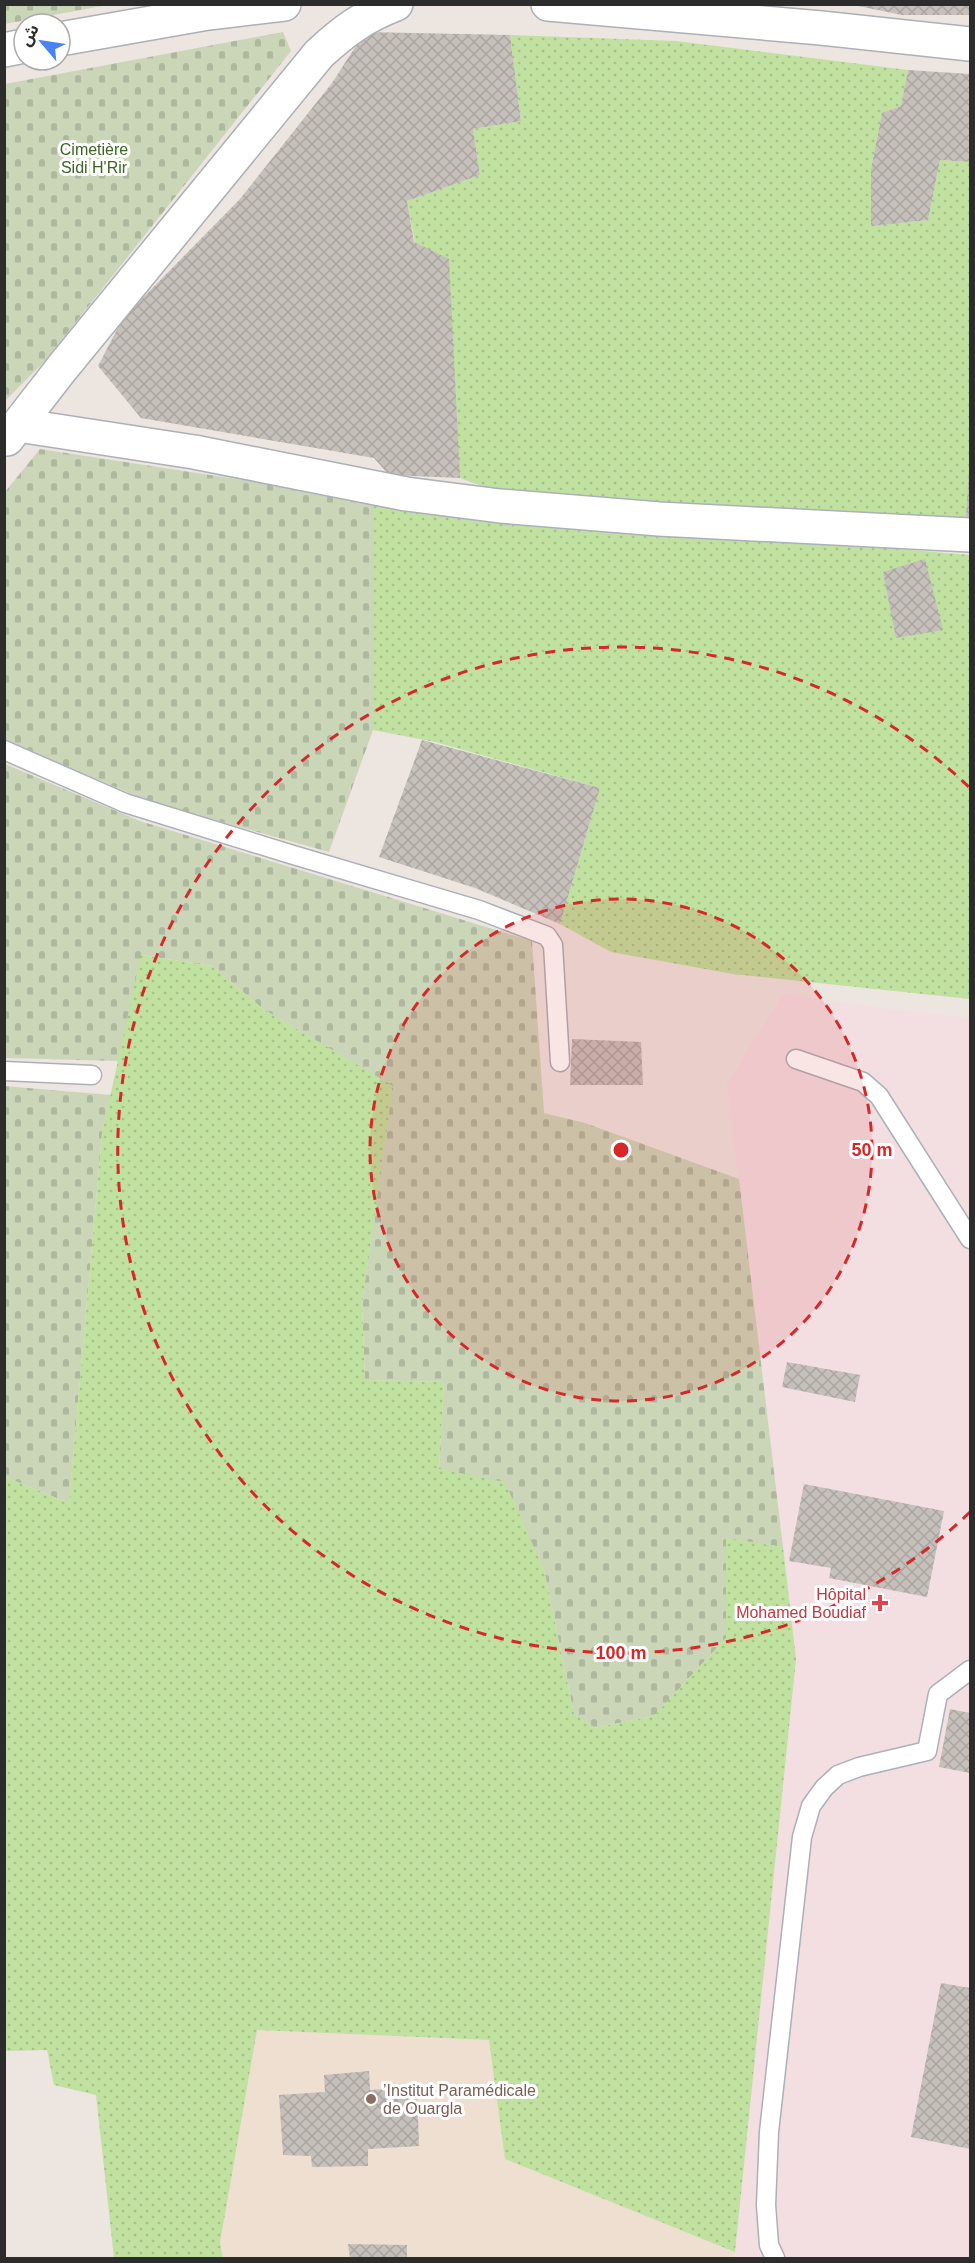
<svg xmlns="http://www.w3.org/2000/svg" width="975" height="2263" font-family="Arial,'Noto Sans Arabic',sans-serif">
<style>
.education{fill:#eedfd0}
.medical{fill:#f3dee2}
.cemetery{fill:url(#cemetery-stones)}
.park{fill:url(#park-dots)}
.building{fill:url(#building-cross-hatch)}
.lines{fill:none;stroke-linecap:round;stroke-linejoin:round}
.lane-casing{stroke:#acb0b8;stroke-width:21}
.street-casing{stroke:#acb0b8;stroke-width:36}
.lane{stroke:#fff;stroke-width:18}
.street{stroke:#fff;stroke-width:33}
.ring{fill:none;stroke:#d62828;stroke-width:3;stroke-dasharray:10 8}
.health-dot{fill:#e0444e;stroke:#fff;stroke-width:2}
.education-dot{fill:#8d6e63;stroke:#fff;stroke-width:2}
.labels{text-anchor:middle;stroke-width:6;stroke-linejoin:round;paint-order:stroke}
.park-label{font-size:16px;fill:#39671f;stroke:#fff}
.health-label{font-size:16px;fill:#be3a42;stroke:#fff;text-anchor:end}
.education-label{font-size:16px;fill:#785e54;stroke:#fff;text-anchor:start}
.centre{fill:#d62828;stroke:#fff;stroke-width:3}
.ring-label{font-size:18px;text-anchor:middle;font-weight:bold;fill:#d62828;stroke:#fff;stroke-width:6;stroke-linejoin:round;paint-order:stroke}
</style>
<defs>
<pattern id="cemetery-stones" width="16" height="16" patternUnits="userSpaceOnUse" patternTransform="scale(1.5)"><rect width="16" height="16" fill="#cbd6b8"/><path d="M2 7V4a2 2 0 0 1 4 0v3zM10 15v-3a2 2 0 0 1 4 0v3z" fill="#aeb89e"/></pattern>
<pattern id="park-dots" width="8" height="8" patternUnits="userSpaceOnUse" patternTransform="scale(1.5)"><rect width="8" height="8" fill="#c0e19f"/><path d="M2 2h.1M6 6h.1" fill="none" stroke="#a5c189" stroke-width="1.8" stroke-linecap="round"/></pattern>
<pattern id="building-cross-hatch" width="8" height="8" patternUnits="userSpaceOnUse" patternTransform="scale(1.5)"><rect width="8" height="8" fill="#c6c0bb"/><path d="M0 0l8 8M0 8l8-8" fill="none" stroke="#aaa5a1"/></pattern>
</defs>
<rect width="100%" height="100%" fill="#ede5e0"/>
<!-- education -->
<path class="education" d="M257,2030L489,2040L505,2159L735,2252L734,2258H223L220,2244Z"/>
<!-- medical -->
<path class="medical" d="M783,994L889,1009L970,1018V2258H737L735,2252L796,1659L727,1084Z"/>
<!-- cemetery -->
<path class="cemetery" d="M4,5L5,4L107,5L5,24Z
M283,32L291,51L45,361L5,401V84Z
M40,449L373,500V730L329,852L150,802L5,740V492Z
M5,764L140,821L532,941L544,1113L585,1123L739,1179L783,1547L726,1539V1638L654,1716L595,1728L574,1714L544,1570L439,1469L444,1382L365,1380L362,1303L392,1086L263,1009L212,966L142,955L119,1061L5,1058Z
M4,1086L111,1095L102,1134L69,1503L5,1477Z"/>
<!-- park -->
<path class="park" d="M510,35L676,41L908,70L901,106L882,113L871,169V225L928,220L940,160L970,162V518L966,517L961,531L526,502L460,478L407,201L480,175L473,129L521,121Z
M373,500L457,518L670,528L700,539H779L970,555V999L733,974L611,952L560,924L600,788L435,742L373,730Z
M141,955L212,966L263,1009L393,1086L362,1303L365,1380L444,1382L439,1469L505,1482L544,1570L574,1714L595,1728L654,1716L726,1638V1538L783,1547L796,1659L735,2252L505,2159L489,2040L257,2030L220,2243L223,2258H114L96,2095L54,2085L47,2050L5,2051V1477L69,1503L102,1134Z"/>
<!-- building -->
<path class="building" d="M848,4H970V15H902Z
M365,32L510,35L521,121L473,129L480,175L407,201L414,242L449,259L460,478L389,475L374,458L141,418L98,366L123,318L240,199L332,83Z
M908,70L970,74V162L940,160L928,220L871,226V169L882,113L901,106Z
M969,470H970V518L966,517Z
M925,559L943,630L896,638L883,572Z
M422,740L600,788L560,924L475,888L379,857Z
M572,1039L641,1042L643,1085H570Z
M787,1362L860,1375L855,1402L782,1387Z
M804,1484L944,1511L927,1597L829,1578L831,1568L789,1561Z
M950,1709L970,1713V1773L939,1767Z
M941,1983L970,1988V2149L911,2137Z
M369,2071L370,2090L417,2087L419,2146L368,2149V2166L312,2167L311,2156L283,2155L279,2095L325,2092L324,2075Z
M348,2244L407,2245V2258H350Z"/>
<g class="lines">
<!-- lane casing -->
<g class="lane-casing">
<path id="lane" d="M4,750L125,803L290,854L479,910L547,936L553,945L560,1062
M796,1059L863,1082L879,1096L970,1239
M4,1071L92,1075
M775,2258L769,2245L766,2205L769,2132L802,1837L811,1806L824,1788L838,1775L859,1767L927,1751L938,1694L970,1670"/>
</g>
<!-- street casing -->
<g class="street-casing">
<path id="street" d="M548,4L821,28L970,44
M60,39L208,13L284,4
M4,50L24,46
M18,425L194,452L406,494L500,506L659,519L970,535
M7,439L62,368L319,54C345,30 363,17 396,4"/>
</g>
<!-- lane -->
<use href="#lane" class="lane"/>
<!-- street -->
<use href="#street" class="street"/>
</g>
<!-- distance rings -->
<circle cx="621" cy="1150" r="251" fill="#d62828" fill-opacity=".12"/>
<g class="ring">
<circle cx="621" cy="1150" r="251"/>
<path d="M970 1512A503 503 0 1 1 970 788"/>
</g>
<!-- markers -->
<path class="health-dot" d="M877 1594h6v6h6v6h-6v6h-6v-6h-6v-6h6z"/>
<circle class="education-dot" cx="371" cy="2099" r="6"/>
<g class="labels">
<!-- park labels -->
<g class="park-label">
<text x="94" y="155">Cimetière<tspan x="94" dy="18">Sidi H'Rir</tspan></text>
</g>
<!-- health labels -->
<g class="health-label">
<text x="866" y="1600">Hôpital<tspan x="866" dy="18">Mohamed Boudiaf</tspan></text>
</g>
<!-- education labels -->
<g class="education-label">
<text x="383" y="2096">’Institut Paramédicale<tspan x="383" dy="18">de Ouargla</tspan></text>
</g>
</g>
<circle cx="621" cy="1150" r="9" class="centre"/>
<g class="ring-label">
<text x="872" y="1156">50 m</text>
<text x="621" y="1659">100 m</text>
</g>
<!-- border -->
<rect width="975" height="2263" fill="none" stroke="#2c2c2c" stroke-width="12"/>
<!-- north arrow -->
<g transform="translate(42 42) rotate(299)"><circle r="28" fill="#ffffff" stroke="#ababab" stroke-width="1.5"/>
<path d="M0-4.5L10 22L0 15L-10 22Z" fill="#4983f1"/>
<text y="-9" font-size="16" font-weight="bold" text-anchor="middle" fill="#2c2c2c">ش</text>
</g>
</svg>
